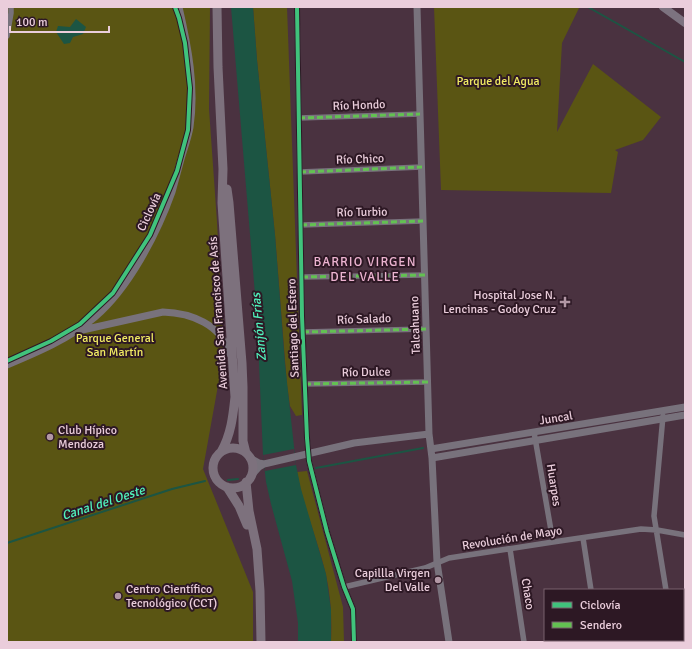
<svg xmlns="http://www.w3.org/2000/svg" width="692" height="649" font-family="Signika,sans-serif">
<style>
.green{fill:#5a5513}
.water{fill:#1c5543}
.pier{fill:#4a3240}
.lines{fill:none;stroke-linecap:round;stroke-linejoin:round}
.stream{stroke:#1c5543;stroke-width:2}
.minor{stroke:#78727c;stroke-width:5.5}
.tertiary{stroke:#78727c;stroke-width:7}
.secondary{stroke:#7d7380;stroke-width:8}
.primary{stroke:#7d717d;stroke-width:9}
.quiet{stroke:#63c152;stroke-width:3;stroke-dasharray:6 3;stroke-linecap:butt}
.cycleway-casing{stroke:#2d1824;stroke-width:6}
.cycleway{stroke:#40c37c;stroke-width:4}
.poi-dot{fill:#b297a5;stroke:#2d1824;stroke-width:1.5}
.labels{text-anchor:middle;stroke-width:4;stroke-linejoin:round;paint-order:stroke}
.park-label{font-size:12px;fill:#f1eb63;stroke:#2d1824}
.street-label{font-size:12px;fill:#eacddb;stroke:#2d1824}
.poi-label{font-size:12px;fill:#eacddb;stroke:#2d1824;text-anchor:end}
.neighbourhood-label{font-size:13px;letter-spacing:1px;fill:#ecb3d0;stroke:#2d1824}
.water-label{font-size:13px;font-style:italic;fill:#50f3bd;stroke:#2d1824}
</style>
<rect width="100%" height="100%" fill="#4a3240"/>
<!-- green -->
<path class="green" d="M7,7H210L209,109L217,222L224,352L203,469L253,592V642H7Z
M253,7H287L302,415L296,416L290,406L287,385L275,235L257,60Z
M434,7L579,8L562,43L557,132L593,64L661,117L643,140L615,150L618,152L611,193L441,190Z
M307,471L343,607L344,642H331C332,619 331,597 326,575C318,540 303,507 297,472Z"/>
<!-- water -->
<path class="water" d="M231,7H253L257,60L275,235L285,364L296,465L301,489L326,574L331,610V642H298V623L292,581L271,504L266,482L263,455L257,318Z
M76,19L86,27L83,34L73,37L70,43L64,44L56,32L58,26L70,27Z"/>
<!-- pier -->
<path class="pier" d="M294,449L296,465L265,471L263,455Z"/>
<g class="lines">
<!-- stream -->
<path class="stream" d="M588,7L685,62
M316,468L423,448
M228,480L238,479
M7,543L172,489L205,481"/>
<!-- minor -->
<path class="minor" d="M297,7L302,316L307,438L309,461L327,532L344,587L353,609L354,642
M7,36L11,13V7
M299,118L420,114
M300,172L422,167
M301,225L423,221
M302,277L425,275
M303,332L426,329
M305,384L428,382
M663,416L654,516L666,590
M534,432L553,542
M583,538L591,590
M510,549L524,642
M344,587L425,568L449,558L553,542L641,529L657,530L685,535
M599,640V642
M674,640V642"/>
<!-- tertiary -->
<path class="tertiary" d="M417,7L429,434L432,458L437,562L449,642
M78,331L163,312C191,313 221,324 230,354
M7,365C38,352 69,339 95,317C129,288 157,234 172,192C175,181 178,170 181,159C184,149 188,138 190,127C196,87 188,46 179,7
M431,449L685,407
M250,458L259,463L264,464L354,443L429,434
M432,458L685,415
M250,477L259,467L264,464"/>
<!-- secondary -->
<path class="secondary" d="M663,7L685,23"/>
<!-- primary -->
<path class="primary" d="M217,7L218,67L223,169L222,203L235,397C233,416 231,435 221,452
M227,189L229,203L242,363L243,387V441L246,453
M213 468a20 20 0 1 1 40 0a20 20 0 1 1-40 0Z
M246,482L249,511L257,549L260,591L261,642
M227,487L239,506L247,525"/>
<!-- quiet -->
<path class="quiet" d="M299,118L420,114
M300,172L422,167
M301,225L423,221
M302,277L425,275
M303,332L426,329
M305,384L428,382"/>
<!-- cycleway casing -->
<g class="cycleway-casing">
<path id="cycleway" d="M297,7L302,316L307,438L309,461L327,532L344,587L353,609L354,642
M7,361L51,341L80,324L113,293L150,235L177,171L188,130L190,88L185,43L179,18L175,7"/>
</g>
<!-- cycleway -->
<use href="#cycleway" class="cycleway"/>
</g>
<!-- markers -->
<g class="poi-dot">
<path d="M563 296h4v4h4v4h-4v4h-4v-4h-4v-4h4z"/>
<circle cx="50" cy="437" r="4"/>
<circle cx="438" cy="580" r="4"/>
<circle cx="118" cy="596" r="4"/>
</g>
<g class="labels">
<!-- park labels -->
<g class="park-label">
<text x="498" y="85">Parque del Agua</text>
<text x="115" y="342">Parque General<tspan x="115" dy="14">San Martín</tspan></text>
</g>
<!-- street labels -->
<g class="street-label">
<text transform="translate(359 105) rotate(-2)" y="4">Río Hondo</text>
<text transform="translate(360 159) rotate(-2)" y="4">Río Chico</text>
<text transform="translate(149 212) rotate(-65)" y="4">Ciclovía</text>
<text transform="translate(362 212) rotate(-1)" y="4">Río Turbio</text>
<text transform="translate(218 313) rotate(-94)" y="4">Avenida San Francisco de Asís</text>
<text transform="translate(364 319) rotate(-2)" y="4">Río Salado</text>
<text transform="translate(415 325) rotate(-92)" y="4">Talcahuano</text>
<text transform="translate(293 328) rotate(-92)" y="4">Santiago del Estero</text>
<text transform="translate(366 372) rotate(-1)" y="4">Río Dulce</text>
<text transform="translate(556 418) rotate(-9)" y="4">Juncal</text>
<text transform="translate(554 485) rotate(81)" y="4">Huarpes</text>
<text transform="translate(512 538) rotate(-9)" y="4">Revolución de Mayo</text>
<text transform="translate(528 594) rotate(81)" y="4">Chaco</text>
</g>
<!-- poi labels -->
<g class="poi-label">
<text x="556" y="299">Hospital Jose N.<tspan x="556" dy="14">Lencinas - Godoy Cruz</tspan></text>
<text x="58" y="434" text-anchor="start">Club Hípico<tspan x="58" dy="14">Mendoza</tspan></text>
<text x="430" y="577">Capillla Virgen<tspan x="430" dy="14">Del Valle</tspan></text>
<text x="126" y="593" text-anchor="start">Centro Científico<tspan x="126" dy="14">Tecnológico (CCT)</tspan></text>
</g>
<!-- neighbourhood labels -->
<g class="neighbourhood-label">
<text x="365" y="266">BARRIO VIRGEN<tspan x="365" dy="15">DEL VALLE</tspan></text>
</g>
<!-- water labels -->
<g class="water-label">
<text transform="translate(258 327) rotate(-95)" y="5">Zanjón Frías</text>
<text transform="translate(103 502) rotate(-18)" y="5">Canal del Oeste</text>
</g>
</g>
<!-- border -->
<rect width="692" height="649" fill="none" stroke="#eacddb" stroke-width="16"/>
<!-- legend -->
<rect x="544" y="589" width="140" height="52" fill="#2d1824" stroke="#79606d"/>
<rect x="552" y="602" width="20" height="6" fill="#40c37c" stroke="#79606d"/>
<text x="580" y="609" font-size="12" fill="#eacddb">Ciclovía</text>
<rect x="552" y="622" width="20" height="6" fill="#63c152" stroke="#79606d"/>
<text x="580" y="629" font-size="12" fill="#eacddb">Sendero</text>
<!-- scale -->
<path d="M10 26v6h99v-6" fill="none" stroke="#eacddb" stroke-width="2"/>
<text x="16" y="26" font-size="12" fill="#eacddb" stroke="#2d1824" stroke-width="3" paint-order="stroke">100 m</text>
</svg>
